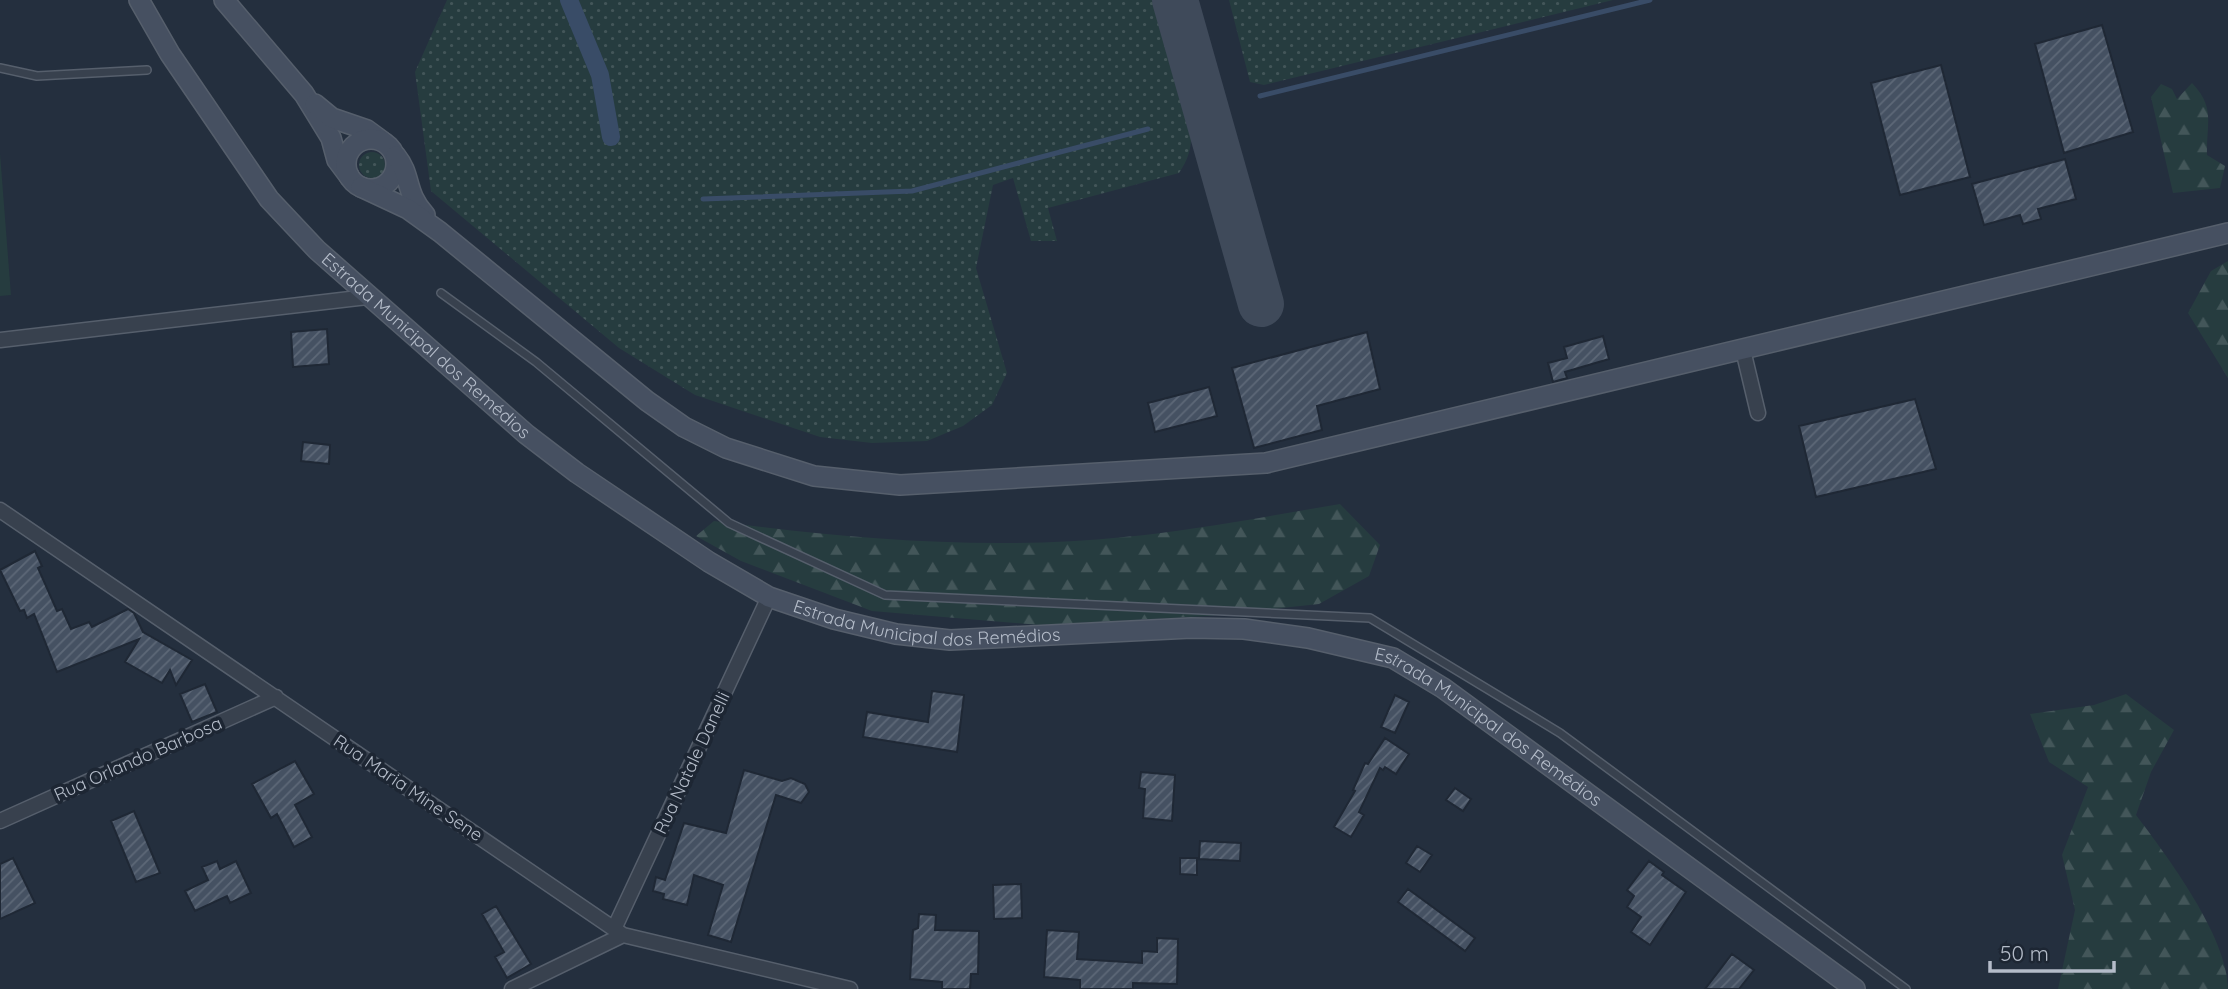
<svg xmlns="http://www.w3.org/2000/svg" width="2228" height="989" font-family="Quicksand,sans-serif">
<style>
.green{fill:url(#green-dots)}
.forest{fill:url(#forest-firs)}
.pitch{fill:#263c3f}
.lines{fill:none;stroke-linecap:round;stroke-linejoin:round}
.stream{stroke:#394c67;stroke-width:5}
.canal{stroke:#394c67;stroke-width:18}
.taxiway{stroke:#3f4a5a;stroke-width:46}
.building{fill:url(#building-hatch);stroke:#1f2835;stroke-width:2}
.lane-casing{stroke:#565f6c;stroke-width:10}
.street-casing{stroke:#565f6c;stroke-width:17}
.secondary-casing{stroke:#565f6c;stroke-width:22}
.lane{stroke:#38414e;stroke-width:7}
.street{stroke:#38414e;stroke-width:14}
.secondary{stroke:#465061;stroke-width:19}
.labels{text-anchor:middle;stroke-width:7;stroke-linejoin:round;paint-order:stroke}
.street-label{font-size:18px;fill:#b4bcc9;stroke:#1d2633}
</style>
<defs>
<pattern id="green-dots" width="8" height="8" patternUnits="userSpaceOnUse" patternTransform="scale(1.75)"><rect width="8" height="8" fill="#263c3f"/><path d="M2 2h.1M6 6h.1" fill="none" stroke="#435659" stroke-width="1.8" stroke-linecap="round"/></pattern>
<pattern id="forest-firs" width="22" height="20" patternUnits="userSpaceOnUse" patternTransform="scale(1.75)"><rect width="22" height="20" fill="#263c3f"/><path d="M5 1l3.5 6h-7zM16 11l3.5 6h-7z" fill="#435659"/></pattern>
<pattern id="building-hatch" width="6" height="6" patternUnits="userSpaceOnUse" patternTransform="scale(1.75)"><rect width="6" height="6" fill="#455162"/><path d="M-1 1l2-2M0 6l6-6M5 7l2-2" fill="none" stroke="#5d6877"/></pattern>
</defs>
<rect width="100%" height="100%" fill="#242f3e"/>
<!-- green -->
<path class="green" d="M447,0H1155L1191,129C1192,147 1189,158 1179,173L1048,208L1057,241H1031L1013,178L993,185L976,268L1007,373L992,405L963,426L927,441L872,443L820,437L695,395L619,348L431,191L415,72Z
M1229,0H1613L1264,85L1250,82Z
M359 165a13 13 0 1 1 26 0a13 13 0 1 1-26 0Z"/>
<!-- forest -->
<path class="forest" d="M2192,83C2216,108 2206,124 2207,155L2225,166L2220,188L2173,193L2151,97L2161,84L2172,89L2177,99Z
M2228,261V378L2188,313L2211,271Z
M1340,504L1380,545L1369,576L1319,604L1208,616L1040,625L872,611L741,561L696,536L714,521C848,539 989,551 1124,537C1196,530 1268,516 1340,504Z
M2126,694L2174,730L2151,772L2136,815C2167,856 2228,937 2228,989H2058L2075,910L2062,855L2088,787L2049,762L2030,714L2094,705Z"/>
<!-- pitch -->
<path class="pitch" d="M0,153L11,295L0,296Z"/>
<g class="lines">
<!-- stream -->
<path class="stream" d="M1260,96L1650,0
M703,199L912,191L1148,129"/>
<!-- canal -->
<path class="canal" d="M569,0L600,75L611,137"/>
<!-- taxiway -->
<path class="taxiway" d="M1175,0L1261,304"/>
</g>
<!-- building -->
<path class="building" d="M2102,25L2133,132L2064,153L2035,44Z
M1941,65L1970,177L1900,195L1871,83Z
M2065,159L2076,199L2038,209L2041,219L2023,224L2020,215L1984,225L1972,184Z
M327,329L329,364L293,367L291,332Z
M1367,332L1380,389L1317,406L1322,430L1254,448L1232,368Z
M1603,336L1609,359L1565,372L1567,378L1553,382L1548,363L1567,358L1564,347Z
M1209,387L1217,416L1155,432L1148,403Z
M1915,399L1936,469L1816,497L1799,426Z
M303,442L330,445L329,464L301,461Z
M35,551L42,566L38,568L57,611L62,609L71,629L89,622L92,627L128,609L134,613L143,632L192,660L176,685L170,670L162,683L125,662L139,639L57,672L34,614L27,618L24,610L20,611L0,570Z
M205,684L217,712L192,722L180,694Z
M932,691L964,695L957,752L863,737L867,712L928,722Z
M1395,695L1409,702L1395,733L1381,727Z
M1385,738L1409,754L1396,774L1385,767L1383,770L1380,768L1359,812L1364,815L1351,837L1334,827L1355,791L1353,790L1365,763L1368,764Z
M295,761L314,794L295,805L312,837L294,847L277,814L271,818L252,784Z
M744,770L782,781L791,778L805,784L809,792L801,803L776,795L731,942L708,935L723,885L694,875L687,905L663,899L664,894L653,891L656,877L665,880L684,823L726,833Z
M1141,772L1175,775L1172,821L1143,818L1145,789L1139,788Z
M1455,788L1471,799L1463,811L1446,800Z
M134,811L160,873L136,882L111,821Z
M1200,841L1241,843L1240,861L1199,859Z
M1417,846L1432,855L1420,872L1406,863Z
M13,858L35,903L0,919V864Z
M1180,858H1197V875L1180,874Z
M217,861L220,869L236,861L251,893L230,903L227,896L195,911L185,891L208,880L202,867Z
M1649,861L1664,872L1662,875L1686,892L1650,945L1631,932L1641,917L1627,907L1634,896L1627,890Z
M1021,884L1022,918L994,919L993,885Z
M1408,889L1475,938L1465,951L1398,902Z
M496,906L531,964L507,978L495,957L504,952L482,914Z
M919,914L936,915L935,930L979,931L978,974H971L970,989H942V982L910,979L913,930L918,928Z
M1047,930L1079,932L1077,959L1142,963V951L1157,952V938L1178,939L1177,984L1133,983V989H1080V980L1044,977Z
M1732,954L1754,970L1739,989H1705Z"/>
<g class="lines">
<!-- lane casing -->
<g class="lane-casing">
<path id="lane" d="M0,68L37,76L147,70
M441,293L536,362L729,523L885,595L1370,618L1560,733L1906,989"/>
</g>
<!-- street casing -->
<g class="street-casing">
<path id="street" d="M0,340L367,297
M1743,350L1758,413
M0,510L623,935L850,989
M0,821L276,697
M614,929L769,597
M512,989L623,935"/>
</g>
<!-- secondary casing -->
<g class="secondary-casing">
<g id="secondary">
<path id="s1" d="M139,0L170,54L269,199L317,250L526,434L577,473L709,562L769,597L834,619L896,634L950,640L1191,628L1244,629L1308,638L1393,658L1443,688L1855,989"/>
<path d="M224,0L304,94L331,138L337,160L349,176"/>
<path d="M315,104L332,118L367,130L382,141"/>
<circle cx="371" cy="164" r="25"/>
<path d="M396,156C412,176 404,192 425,215"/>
<path d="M361,187L408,209L440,232L647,401L684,427L726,448L814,476L900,485L1266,463L2228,233"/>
</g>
</g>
<!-- lane -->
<use href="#lane" class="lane"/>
<!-- street -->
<use href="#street" class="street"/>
<!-- secondary -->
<use href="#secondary" class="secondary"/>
</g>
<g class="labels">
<!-- street labels -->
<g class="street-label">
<text dy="6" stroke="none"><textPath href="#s1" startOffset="453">Estrada Municipal dos Remédios</textPath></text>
<text dy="6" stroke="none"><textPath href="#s1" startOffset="1041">Estrada Municipal dos Remédios</textPath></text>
<text dy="6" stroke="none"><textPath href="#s1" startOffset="1629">Estrada Municipal dos Remédios</textPath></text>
<text transform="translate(138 759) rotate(-24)" y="6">Rua Orlando Barbosa</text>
<text transform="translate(692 763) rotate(-65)" y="6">Rua Natale Danelli</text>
<text transform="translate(408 788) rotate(34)" y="6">Rua Maria Mine Sene</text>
</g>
</g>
<!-- scale -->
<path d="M1990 961v10h124v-10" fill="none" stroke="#b4bcc9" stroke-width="3.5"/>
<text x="2000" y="961" font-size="21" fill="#b4bcc9" stroke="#1d2633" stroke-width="5" paint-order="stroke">50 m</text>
</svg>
